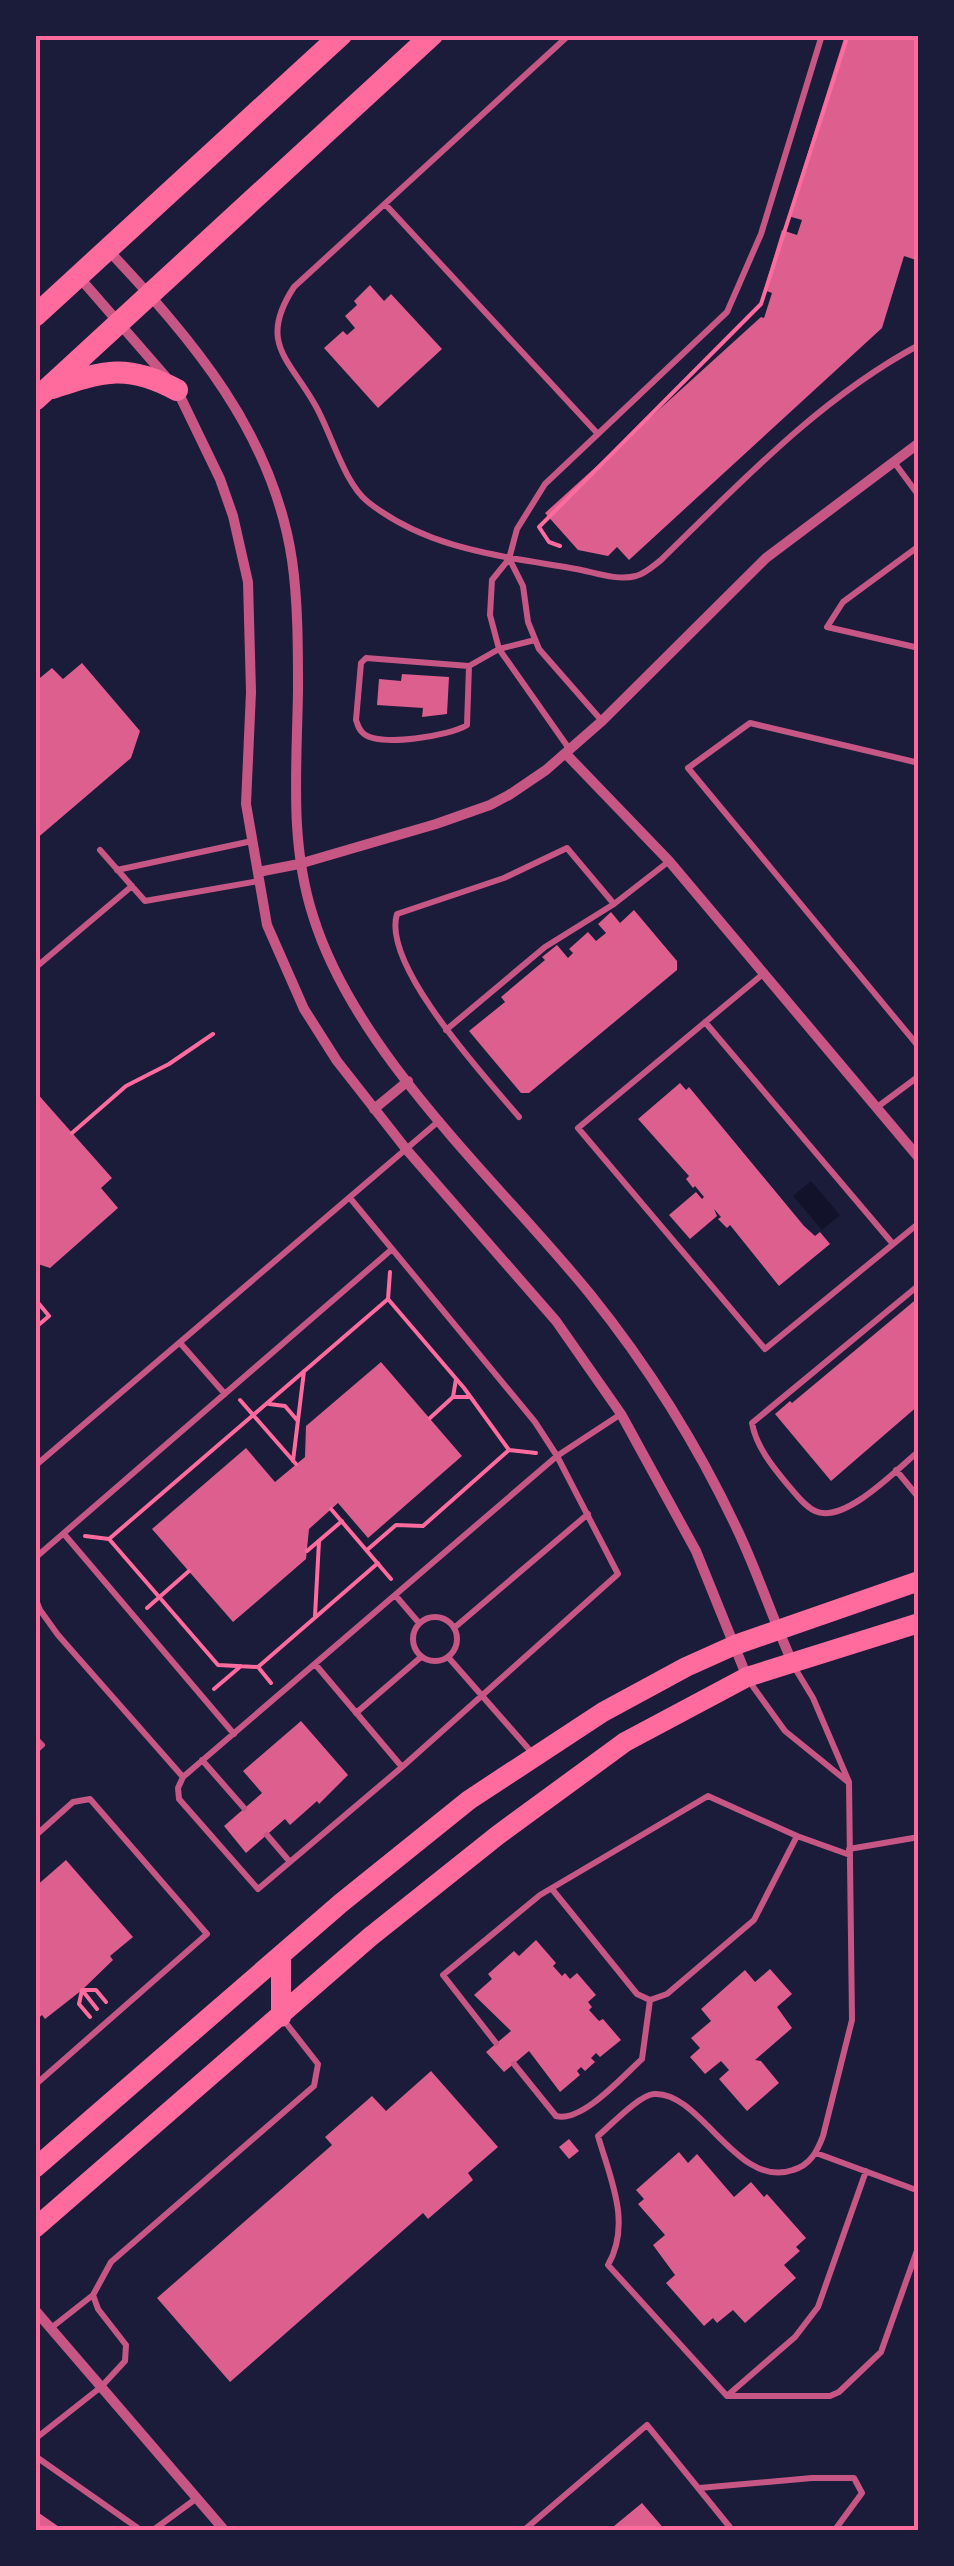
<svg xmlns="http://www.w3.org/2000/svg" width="954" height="2566" font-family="'Source Sans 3',sans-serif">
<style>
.water{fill:#12122b}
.building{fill:#dd5f8e}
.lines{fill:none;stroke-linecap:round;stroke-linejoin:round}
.path{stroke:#ff6b9d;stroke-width:4}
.service{stroke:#c65784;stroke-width:6}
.minor{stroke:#c65784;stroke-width:10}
.secondary{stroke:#ff6b9d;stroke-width:20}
.primary{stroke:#ff6b9d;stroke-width:22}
.neatline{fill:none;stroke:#ff6b9d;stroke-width:4}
</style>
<rect width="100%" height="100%" fill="#1b1b3a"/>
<!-- water -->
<path class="water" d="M811,1181L840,1215L822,1230L793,1196Z"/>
<!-- building -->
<path class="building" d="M845,35H919V261L904,256L882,328L629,560L617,547L608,556L578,550L545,513L761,317L764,318L772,293L764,290L782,230L797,235L802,220L788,216Z
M370,285L384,301L391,294L442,349L378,408L324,348L343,331L347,335L355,328L345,316L357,305L354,301Z
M82,663L140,731L131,758L35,840V682L52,668L63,679Z
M402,674L449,677L447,714L422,717L423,708L377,705L379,679L401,681Z
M634,910L677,961V970L529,1093H521L469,1031L505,1002L501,997L545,960L542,957L557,945L568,958L573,953L569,949L588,932L596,941L606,933L598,924L611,912L620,923Z
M680,1083L686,1090L689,1087L804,1226L815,1236L820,1232L830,1244L779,1286L730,1225L727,1228L718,1219L721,1217L714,1209L717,1216L690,1239L669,1215L696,1192L702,1199L704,1197L695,1186L693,1188L686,1179L689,1176L638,1119Z
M35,1091L112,1178L101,1188L118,1208L50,1268L35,1263Z
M919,1297V1405L831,1481L775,1414L790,1401L792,1403Z
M381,1362L462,1456L368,1538L338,1503L309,1529L306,1559L233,1622L152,1529L246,1448L275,1482L305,1457L306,1426Z
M301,1721L348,1775L319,1804L317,1801L290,1825L285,1819L246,1853L224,1826L262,1793L243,1771Z
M66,1860L133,1937L110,1956L113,1960L82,1990L45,2019L42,2015L35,2021V1887Z
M536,1940L556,1963L553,1966L562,1976L565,1973L570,1979L577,1973L596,1995L588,2002L592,2007L589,2010L599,2021L603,2019L621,2040L600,2057L596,2053L591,2058L595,2062L585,2071L581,2067L577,2071L580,2075L560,2092L529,2051L504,2072L486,2052L511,2031L474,1995L492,1979L488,1974L514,1951L519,1956Z
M770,1969L792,1994L777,2007L792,2028L755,2060L761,2061L779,2083L747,2111L719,2079L729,2070L721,2061L705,2074L690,2057L700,2048L691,2038L711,2021L701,2009L745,1970L755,1982Z
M431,2071L498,2147L468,2173L473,2180L428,2219L423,2213L230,2382L157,2298L332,2145L325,2137L372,2096L386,2111Z
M569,2139L579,2151L569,2159L559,2147Z
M679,2152L688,2163L697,2154L734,2197L751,2182L764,2197L767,2194L806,2238L796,2247L800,2251L784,2265L796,2278L745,2323L733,2310L717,2323L713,2318L704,2326L666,2283L675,2275L653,2245L665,2235L638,2204L644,2199L636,2190Z
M642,2503L666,2531H608Z
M39,2513L65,2531H35V2519Z"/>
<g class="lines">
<!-- path -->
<path class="path" d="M560,546L549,542L539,527L761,304L848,35
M72,1133L126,1086L169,1064L213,1034
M35,1299L49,1316L35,1328
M388,1299L464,1388L509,1450L536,1453
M456,1379L453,1397H469
M240,1400L296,1464
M269,1404L285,1406L297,1420
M430,1418L453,1397
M293,1461L304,1371
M331,1509L391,1579
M85,1536L109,1539L218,1665L258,1667L378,1563
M109,1539L388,1299L390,1272
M367,1550L396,1525L423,1526L509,1450
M307,1551L342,1521
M147,1608L189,1571
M315,1616L319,1541
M258,1667L271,1683
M214,1689L241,1666
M82,1990H96L106,2002
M90,2017L79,2004L82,1990L97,2009"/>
<!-- service -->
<path class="service" d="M569,35L294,287C258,342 288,358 314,403C331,431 343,482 368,502C429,550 502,556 576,569C594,572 616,581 636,576C646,573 653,566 661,560C741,482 820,398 919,345
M385,204L598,434
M894,462L919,496
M919,546L843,602L827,627L919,648
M510,560L523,586L528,622L539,649L602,721
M469,666L467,725C450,736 380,747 364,734C359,730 358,726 356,720L361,663L366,658L469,666L499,649L535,640
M570,750L499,649L490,615L492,580L509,559L517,529L545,484L727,312L761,234L822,35
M919,763L750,723L688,768L919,1047
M100,850L145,901L259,881
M117,870L252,841
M35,968L132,886
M763,974L578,1128L765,1349L919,1223
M705,1022L893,1244
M446,1030L545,947L614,904
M876,1108L919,1076
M519,1117C487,1079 381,965 397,914L504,878L567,848L614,904L668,862
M350,1198L535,1422L557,1456L618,1574L402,1767L258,1889L179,1799L178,1788L183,1777L557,1456L621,1414
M919,1285L752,1423C756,1446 772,1466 787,1484C795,1493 804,1506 815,1511C844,1525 897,1469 919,1451
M181,1344L225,1394
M35,1466L440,1120
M896,1470L919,1498
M64,1534L234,1734
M35,1558L391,1250
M395,1595L419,1623
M35,1597L40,1610L58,1635L183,1777
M413 1639a22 22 0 1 1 44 0a22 22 0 1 1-44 0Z
M454,1628L588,1514
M448,1657L534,1755
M315,1664L402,1767
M793,1665L813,1698L849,1782L852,2020L823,2136C817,2152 810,2165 793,2170C737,2190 701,2091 654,2094C639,2095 610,2126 598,2136C610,2178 632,2223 608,2265L727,2396H830L839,2392L881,2352L919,2245
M749,1681L785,1731L848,1782
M356,1713L421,1657
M35,1738L42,1745L35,1751
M202,1760L244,1808
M267,1835L290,1862
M35,1836L73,1802L90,1799L207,1934L35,2085
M849,1849L919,1837
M552,1889L637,1994L650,2000
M496,2043L443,1975L540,1895L708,1796L797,1836L850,1855
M514,2064L556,2116C582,2123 623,2076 642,2059L650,2000L667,1994L754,1920L797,1836
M816,2153L919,2191
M51,2328L93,2295
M728,2395L795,2337L818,2307L866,2171
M35,2439L101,2387L125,2361L126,2345L98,2309L93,2295L111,2262L314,2086L318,2064L282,2018
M35,2456L142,2531
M699,2488L812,2478H854L862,2493L834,2531
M152,2531L197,2498
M523,2531L647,2425L733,2531"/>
<!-- minor -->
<path class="minor" d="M108,250C192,339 273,433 292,560C298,601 298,648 298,690C297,766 289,842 313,916C356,1055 499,1182 590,1294C648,1366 698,1446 737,1529C758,1573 773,1620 793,1664
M79,277L166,377
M177,390L220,479L233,516L248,582L251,692L246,804L267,925L304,1009L337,1061L406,1149L556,1321L621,1414L696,1551L747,1677
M566,754L669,861L919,1158
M258,872L299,864L436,824L490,805L509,795L546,770L602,721L766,558L919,443
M374,1109L408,1081
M35,2310L225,2531"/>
<!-- secondary -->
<path class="secondary" d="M281,1955V2017
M35,2168L341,1903L469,1800L603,1712L686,1667L735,1645L919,1581
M35,2228L370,1937L498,1835L625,1742L747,1677L919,1623"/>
<!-- primary -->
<path class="primary" d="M35,316L341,35
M52,388C104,371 127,363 177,390
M35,400L432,35"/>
</g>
<!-- border -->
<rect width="954" height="2566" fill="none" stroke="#1b1b3a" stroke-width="75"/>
<rect x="38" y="38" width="878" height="2490" class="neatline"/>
</svg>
